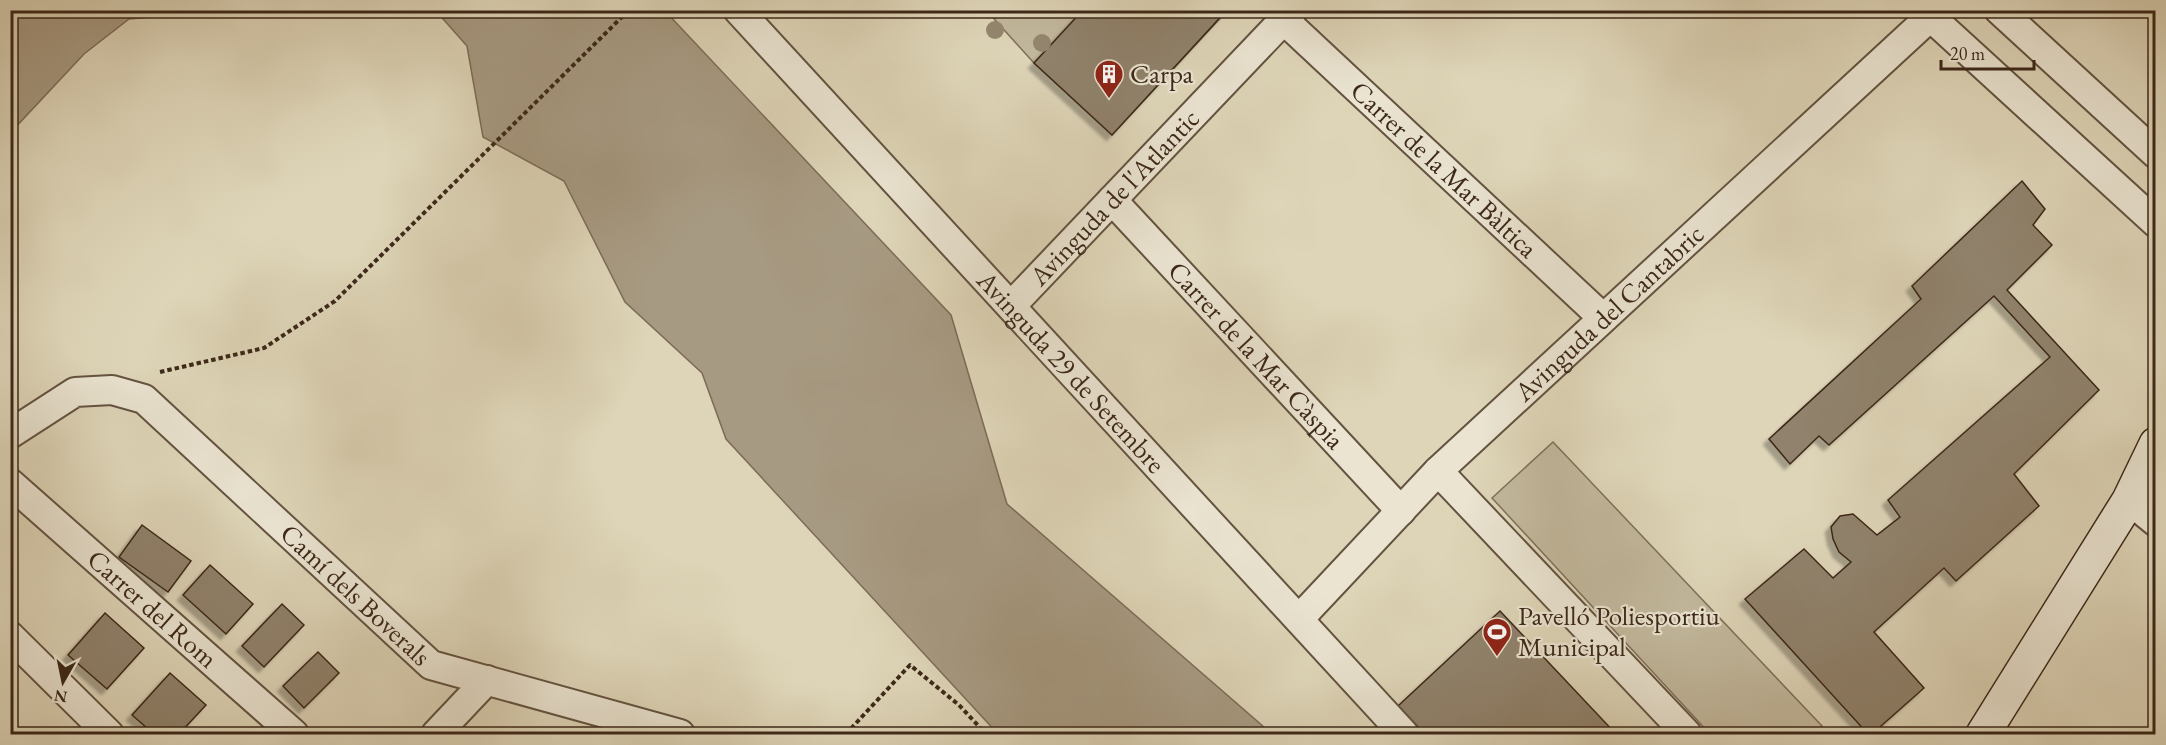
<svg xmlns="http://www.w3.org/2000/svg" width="2166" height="745" font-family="'EB Garamond',serif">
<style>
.green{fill:#c2b89d;stroke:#7f705b;stroke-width:1.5}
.water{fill:#a79a82;stroke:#7c6c58;stroke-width:1.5}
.building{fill:#90826c;stroke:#3c2819;stroke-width:1.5;filter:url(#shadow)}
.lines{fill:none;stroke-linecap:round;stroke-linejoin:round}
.street-casing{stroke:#645341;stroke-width:32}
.secondary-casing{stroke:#3c2819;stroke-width:36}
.path{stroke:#3c2819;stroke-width:4;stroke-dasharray:4.5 3;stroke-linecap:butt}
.street{stroke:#eae4d1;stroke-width:28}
.secondary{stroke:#eae4d1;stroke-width:33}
.tree{fill:#94866f}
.labels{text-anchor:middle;stroke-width:4.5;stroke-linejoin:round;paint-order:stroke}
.poi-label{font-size:27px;fill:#3c2819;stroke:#eae4d1;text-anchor:start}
.street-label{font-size:27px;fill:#3c2819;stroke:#eae4d1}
</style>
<defs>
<filter id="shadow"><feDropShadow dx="-5.5" dy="5.5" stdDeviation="1.5" flood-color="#0004"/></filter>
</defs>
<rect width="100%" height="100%" fill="#ded5b8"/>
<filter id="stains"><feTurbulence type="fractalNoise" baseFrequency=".00333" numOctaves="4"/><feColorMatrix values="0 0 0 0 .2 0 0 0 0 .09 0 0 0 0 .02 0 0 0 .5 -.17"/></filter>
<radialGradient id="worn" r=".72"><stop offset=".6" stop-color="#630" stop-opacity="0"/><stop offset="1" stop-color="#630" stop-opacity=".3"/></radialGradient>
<!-- green -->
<path class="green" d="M987,11H1227L1112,135L1034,63Z
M1553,442L1822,726L1813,734H1710L1492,498Z"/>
<!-- water -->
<path class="water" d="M11,10H225V11L129,19L84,54L11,132Z
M436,11H665L951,315L1007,504L1272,734H998L726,439L702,373L625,302L564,181L483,137L467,46Z"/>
<!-- building -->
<path class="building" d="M1083,10H1227L1112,135L1034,63Z
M2022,181L2045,209L2033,225L2052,245L2007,290L2099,390L2014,474L2039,506L1956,581L1944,568L1874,632L1924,688L1872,734H1868L1745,599L1804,549L1833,578L1851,562L1839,552L1833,539L1831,527L1840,516L1853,514L1877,535L1900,517L1888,500L2050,357L1994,296L1829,445L1819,436L1790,464L1769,439L1921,299L1912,286Z
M142,525L191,561L168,592L119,557Z
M210,565L253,604L226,634L183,595Z
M282,604L304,625L264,667L242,646Z
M1500,611L1616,734H1425L1398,706Z
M105,613L144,648L107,689L68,655Z
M318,652L339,673L304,708L283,686Z
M170,673L206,705L179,734H154L132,715Z"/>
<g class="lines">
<!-- street casing -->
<g class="street-casing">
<g id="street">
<path id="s1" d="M738,10L1404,734"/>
<path d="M1923,10L2156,223"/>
<path d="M1999,10L2156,154"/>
<path id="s2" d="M1284,20L1603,318"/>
<path id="s3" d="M1112,200L1401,511"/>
<path id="s4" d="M1011,306L1293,10"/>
<path id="s5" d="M10,434L75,392L112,390L144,399L431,665L680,734"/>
<path d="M1438,471L1687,734"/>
<path id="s6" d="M10,483L294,734"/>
<path d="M2129,500L2156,522"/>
<path id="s7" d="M1299,619L1438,471L1930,17"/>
<path d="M10,636L109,734"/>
<path d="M436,734L487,680"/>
</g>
</g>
<!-- secondary casing -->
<g class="secondary-casing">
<path id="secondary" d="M1983,734L2129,500L2156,444"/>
</g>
<!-- path -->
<path class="path" d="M160,372L264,348L335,301L629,10
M846,734L910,665L959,705L986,734"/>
<!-- street -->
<use href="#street" class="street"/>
<!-- secondary -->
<use href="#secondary" class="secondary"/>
</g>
<!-- trees -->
<g class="tree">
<circle cx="995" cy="30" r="9"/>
<circle cx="1042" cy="43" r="9"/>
</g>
<!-- icons -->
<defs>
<g id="building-pin" transform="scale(1.5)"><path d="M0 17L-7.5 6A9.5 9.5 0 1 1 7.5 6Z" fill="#8f2418" stroke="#eae4d1"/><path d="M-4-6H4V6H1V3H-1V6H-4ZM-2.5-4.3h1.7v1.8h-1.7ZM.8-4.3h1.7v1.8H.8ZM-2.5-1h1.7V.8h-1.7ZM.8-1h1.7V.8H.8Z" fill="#fff"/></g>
<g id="stadium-pin" transform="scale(1.5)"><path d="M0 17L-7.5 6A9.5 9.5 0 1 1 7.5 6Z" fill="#8f2418" stroke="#eae4d1"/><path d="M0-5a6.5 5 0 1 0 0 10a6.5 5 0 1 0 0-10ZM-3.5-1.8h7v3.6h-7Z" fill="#fff"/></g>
</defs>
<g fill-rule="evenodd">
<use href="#building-pin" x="1109" y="74"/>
<use href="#stadium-pin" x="1497" y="632"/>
</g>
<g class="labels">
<!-- poi labels -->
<g class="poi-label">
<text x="1130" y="83">Carpa</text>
<text x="1518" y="625">Pavelló Poliesportiu<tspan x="1518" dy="31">Municipal</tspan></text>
</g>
<!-- street labels -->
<g class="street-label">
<text dy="9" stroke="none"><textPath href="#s2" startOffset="219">Carrer de la Mar Bàltica</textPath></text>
<text dy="9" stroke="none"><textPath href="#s4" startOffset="150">Avinguda de l'Atlantic</textPath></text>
<text dy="9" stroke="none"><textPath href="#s7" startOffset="436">Avinguda del Cantabric</textPath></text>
<text dy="9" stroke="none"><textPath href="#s3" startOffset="212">Carrer de la Mar Càspia</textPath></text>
<text dy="9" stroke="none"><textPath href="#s1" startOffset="492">Avinguda 29 de Setembre</textPath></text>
<text dy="9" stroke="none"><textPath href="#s5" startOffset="436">Camí dels Boverals</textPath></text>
<text dy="9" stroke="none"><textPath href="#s6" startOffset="190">Carrer del Rom</textPath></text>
</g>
</g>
<!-- margin -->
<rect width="2166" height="745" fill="none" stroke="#ded5b8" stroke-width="36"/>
<rect x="12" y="12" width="2142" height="721" fill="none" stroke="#3c2819" stroke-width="3"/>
<rect x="18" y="18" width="2130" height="709" fill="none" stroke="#3c2819" stroke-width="1.5"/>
<!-- north arrow -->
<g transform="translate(63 682) rotate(189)" stroke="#eae4d1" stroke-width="4.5" paint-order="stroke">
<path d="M0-4.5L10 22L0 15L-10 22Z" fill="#3c2819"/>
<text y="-9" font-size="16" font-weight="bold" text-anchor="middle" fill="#3c2819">N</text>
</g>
<!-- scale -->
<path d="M1941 60v9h93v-9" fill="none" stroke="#3c2819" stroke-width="3"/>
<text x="1950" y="60" font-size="18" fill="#3c2819" stroke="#eae4d1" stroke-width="4.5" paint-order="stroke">20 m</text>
<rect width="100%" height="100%" filter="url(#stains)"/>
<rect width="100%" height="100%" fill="url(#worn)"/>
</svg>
